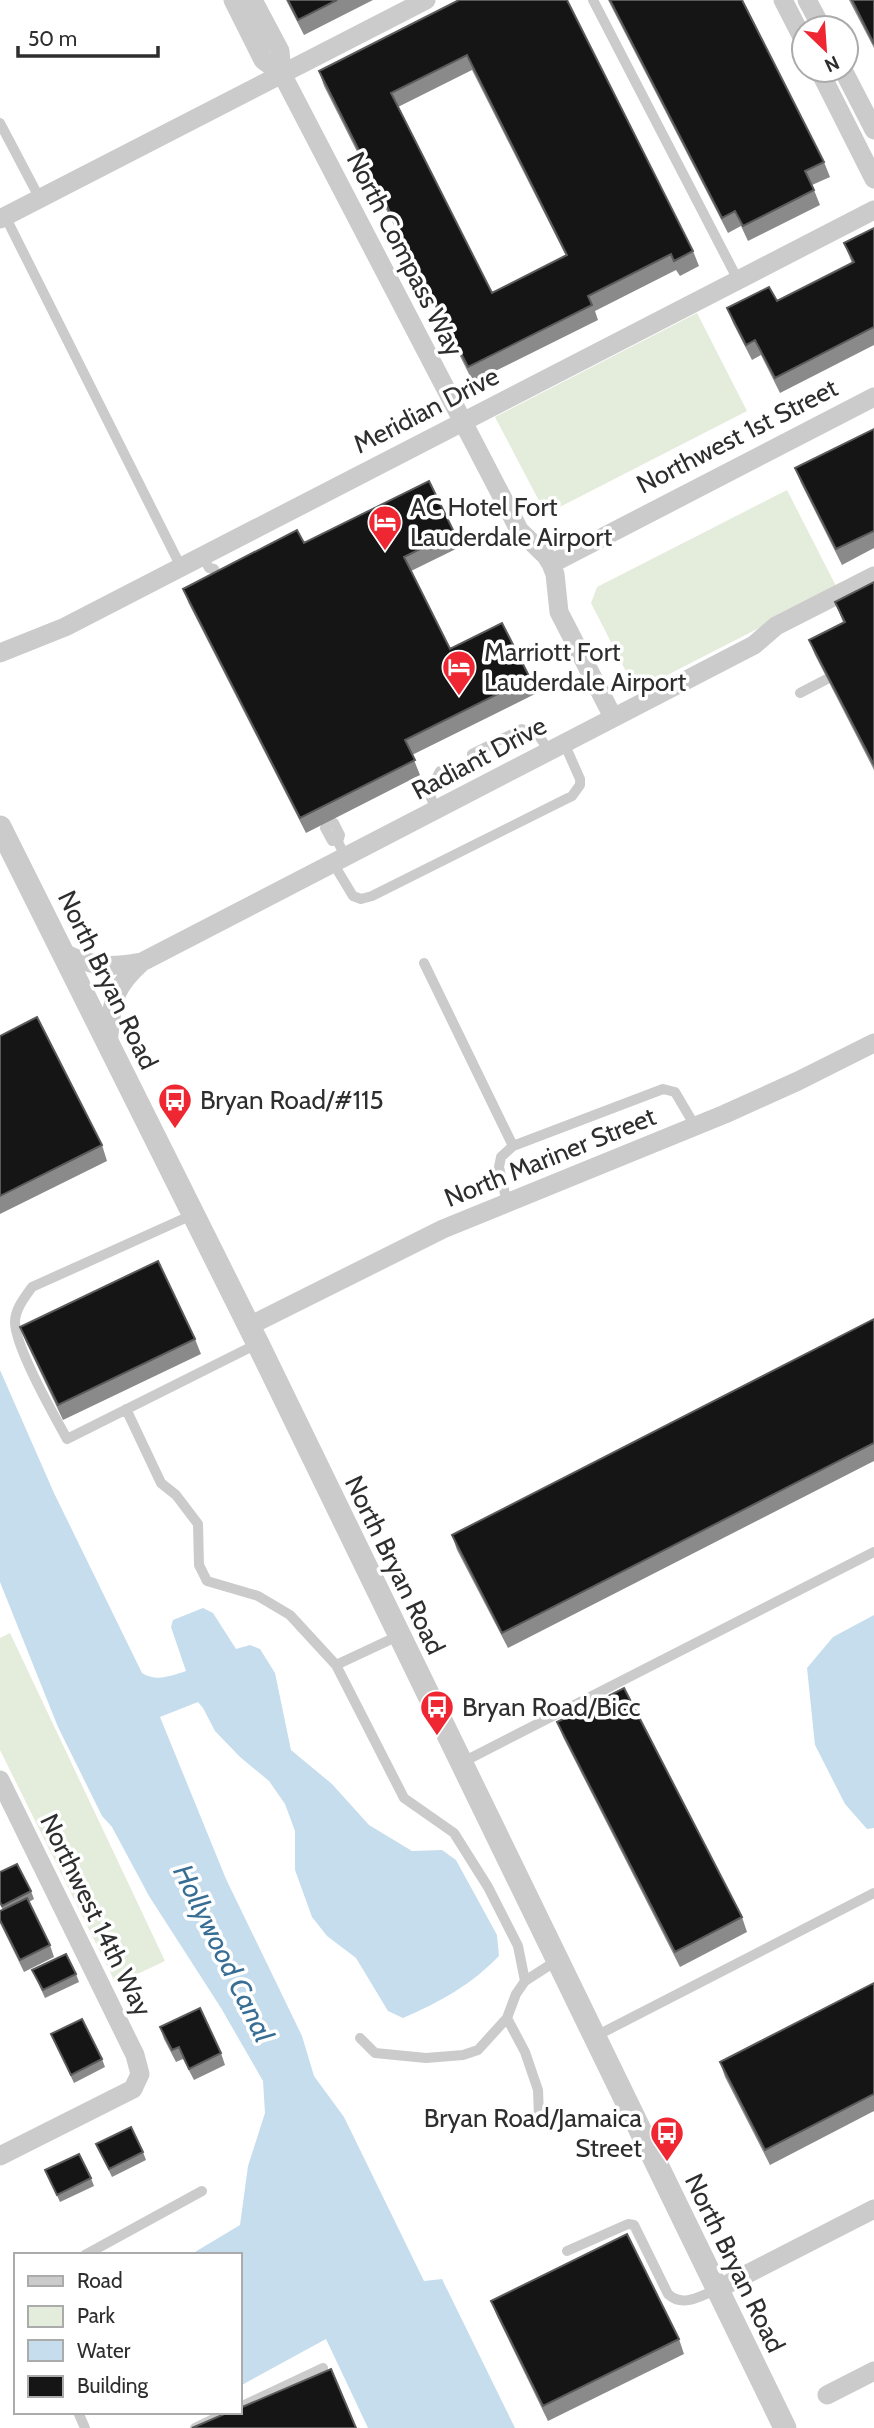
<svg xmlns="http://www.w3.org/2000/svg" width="874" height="2428" font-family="Cabin,sans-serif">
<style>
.green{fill:#e4ecdb}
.water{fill:#c6dded}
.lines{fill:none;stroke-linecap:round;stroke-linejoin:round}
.service{stroke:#cbcbcb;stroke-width:10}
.minor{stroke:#cbcbcb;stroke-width:19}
.tertiary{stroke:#cbcbcb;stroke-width:23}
.wall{fill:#8a8a8a;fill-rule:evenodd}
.building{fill:#151515;stroke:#5b5b5b;stroke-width:2;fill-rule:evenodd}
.labels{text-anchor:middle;stroke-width:7;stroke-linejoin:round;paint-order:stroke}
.street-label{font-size:26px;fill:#2e2e2e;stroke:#fff}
.poi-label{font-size:26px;fill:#2e2e2e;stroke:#fff;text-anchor:start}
.water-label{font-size:28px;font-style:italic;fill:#386e94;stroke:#fff}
</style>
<rect width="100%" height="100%" fill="#fff"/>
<!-- green -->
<path class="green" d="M697,313L747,411L550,512L538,499L495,417Z
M787,490L837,588L636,691L591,603L597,587Z
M10,1633L165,1961L116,1984L0,1750V1638Z"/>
<!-- water -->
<path class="water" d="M0,1370L54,1493L142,1673C156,1682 171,1676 186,1671L171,1627L173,1620L203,1608L213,1613L236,1649L250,1645L260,1649L275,1673L291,1750L332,1784L369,1825L412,1851L442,1850L456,1860L497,1935L499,1956C471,1985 440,2002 403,2018L388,2011L356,1958L327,1936L312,1917L295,1870V1831L285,1804L269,1781L240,1757L215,1731L203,1708L198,1702L160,1717L226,1879L302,2036L314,2076L344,2117L424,2281L442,2279L515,2428H368L326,2339L240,2386V2255H190L240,2225L248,2166L265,2113L263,2081L221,2008L149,1896L112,1827L102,1816L58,1727L0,1582Z
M874,1615V1828L867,1829L845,1804L815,1745L807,1668L833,1637Z"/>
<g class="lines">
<!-- service -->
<path class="service" d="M593,0L738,280
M0,123L40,199
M5,216L181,567
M202,555L209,568L214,569L221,583
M800,693L827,679
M472,754L522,729L539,736L549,751
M436,811L429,792L440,771
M323,812L328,822L325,828L332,841
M328,822L334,823L340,835L338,842L345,856
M333,863L353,896L361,899L372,896L572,796L580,785V779L564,743
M424,963L513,1146
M507,1203L499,1167L501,1157L513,1146L663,1089L675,1092L695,1126
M192,1215L32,1287C25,1297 15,1309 15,1322C15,1347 54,1415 67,1439L257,1344
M126,1409L161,1483L176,1495L198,1524L199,1565L207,1581L258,1596L290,1615L336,1665
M398,1636L336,1665L404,1798L454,1833L488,1887L518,1946L525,1981
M461,1763L874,1552
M507,2018L525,2052L538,2090L539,2117
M594,2037L874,1893
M360,2038L375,2053L426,2058L463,2055L478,2050L507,2018L516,1994L525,1981L556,1961
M567,2251L628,2224L634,2225L668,2294C683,2308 699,2296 716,2290
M85,2255L202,2191
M240,2407L323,2368
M78,2412L85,2428
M195,2428L228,2412"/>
<!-- minor -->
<path class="minor" d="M233,0L263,60L282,74
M253,0L280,51L282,74L513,518L519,530L546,556L551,564L555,574L559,612L613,717
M783,0L804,41
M807,0L822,28
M819,70L874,179
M843,70L874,130
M0,219L426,0
M551,564L874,397
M0,653L65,627L874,210
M63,953C94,967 108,968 141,962
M108,1043C113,1003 110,991 142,962L754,645L776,626L874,576
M249,1326L443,1229L725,1114L798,1081L874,1043
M0,1780L135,2055L140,2074L133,2089L0,2156
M716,2290L874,2209
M827,2395L874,2371"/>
<!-- tertiary -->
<path class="tertiary" d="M0,827L258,1344L785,2428"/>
</g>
<!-- wall -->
<path class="wall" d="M286,0H373L304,35Z
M459,0L693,251L699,266L680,276L676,270L595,311L598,320L473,382L324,86L319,71ZM472,70L566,256L492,293L398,107Z
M608,0H742L824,162L830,177L812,185L820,205L748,241L741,226L728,233Z
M849,0H874V48Z
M874,228V345L780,393L761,355L752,360L733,323L727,308L777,301L852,263L844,243Z
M874,429V548L842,565L801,483L795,468Z
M454,532L460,547L411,571L450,649L530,678L535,694L412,755L420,775L306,833L189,604L183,589L304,543Z
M874,582V770L815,655L809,640L843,622L835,602Z
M0,1036L102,1145L107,1161L0,1214Z
M874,1319V1461L508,1648L457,1550L452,1535Z
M20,1327L195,1339L201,1354L63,1420L26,1342Z
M557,1722L742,1917L747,1932L680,1967L563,1737Z
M0,1872L31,1891L34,1899L29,1902L50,1945L54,1957L24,1972L0,1923V1911L3,1910L0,1904Z
M32,1970L76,1974L79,1982L45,1998Z
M874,1983V2111L770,2165L725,2077L720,2062Z
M160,2027L221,2053L225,2065L194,2080L183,2059L176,2062L164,2039Z
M51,2034L102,2059L105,2067L74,2083Z
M96,2144L143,2152L146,2160L112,2177Z
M45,2170L91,2178L94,2186L60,2202Z
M491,2301L679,2339L684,2354L548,2421L497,2316Z"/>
<!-- building -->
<path class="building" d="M288,0H337L298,20Z
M459,0H567L693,251L674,261L671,254L588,296L592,305L468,367L319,71ZM467,55L567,255L492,293L391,93Z
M610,0H742L824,162L805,171L814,190L743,226L735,211L722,218Z
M852,0H874V44Z
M874,228V327L775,378L755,340L746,345L727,308L769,287L777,301L854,262L844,243Z
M874,429V531L836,549L795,468Z
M429,481L454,532L404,557L450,649L502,623L530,678L405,740L415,760L300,818L183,589L297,530L304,543Z
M874,582V765L809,640L845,622L835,602Z
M37,1017L102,1145L0,1196V1036Z
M158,1261L195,1339L58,1405L20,1327Z
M874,1319V1443L502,1633L452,1535Z
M624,1688L742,1917L675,1952L557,1722Z
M17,1864L31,1891L2,1906L0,1902V1872Z
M27,1898L50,1945L20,1960L0,1920V1911Z
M66,1954L76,1974L43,1990L32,1970Z
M874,1983V2094L765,2150L720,2062Z
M200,2008L221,2053L189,2069L179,2047L172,2050L160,2027Z
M82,2019L102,2059L71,2075L51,2034Z
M131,2127L143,2152L109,2169L96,2144Z
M79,2154L91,2178L57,2195L45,2170Z
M627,2234L679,2339L543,2406L491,2301Z
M331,2369L356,2428H192L229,2412H240V2408Z"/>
<!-- icons -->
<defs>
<g id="hotel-pin" transform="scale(1.75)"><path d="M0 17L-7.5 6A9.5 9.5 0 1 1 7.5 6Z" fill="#ee2732" stroke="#fff"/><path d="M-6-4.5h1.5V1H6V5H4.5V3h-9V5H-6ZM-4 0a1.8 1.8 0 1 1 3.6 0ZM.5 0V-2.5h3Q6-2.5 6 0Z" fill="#fff"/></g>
<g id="bus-pin" transform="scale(1.75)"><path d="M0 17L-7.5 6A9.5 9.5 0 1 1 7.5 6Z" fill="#ee2732" stroke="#fff"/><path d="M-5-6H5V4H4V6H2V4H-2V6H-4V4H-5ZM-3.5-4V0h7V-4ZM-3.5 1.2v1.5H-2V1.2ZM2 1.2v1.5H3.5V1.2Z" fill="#fff"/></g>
</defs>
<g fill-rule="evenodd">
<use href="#hotel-pin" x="385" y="522"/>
<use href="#hotel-pin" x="459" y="667"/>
<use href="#bus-pin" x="175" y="1100"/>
<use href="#bus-pin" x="437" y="1707"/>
<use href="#bus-pin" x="667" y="2133"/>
</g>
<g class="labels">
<!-- street labels -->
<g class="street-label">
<text transform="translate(405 254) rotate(63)" y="9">North Compass Way</text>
<text transform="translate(426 410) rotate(-27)" y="9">Meridian Drive</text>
<text transform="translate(737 436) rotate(-27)" y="9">Northwest 1st Street</text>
<text transform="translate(479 758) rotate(-28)" y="9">Radiant Drive</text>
<text transform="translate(108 980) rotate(64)" y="9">North Bryan Road</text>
<text transform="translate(550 1157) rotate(-22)" y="9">North Mariner Street</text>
<text transform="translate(395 1565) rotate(64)" y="9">North Bryan Road</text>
<text transform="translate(96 1915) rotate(64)" y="9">Northwest 14th Way</text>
<text transform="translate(735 2263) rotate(64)" y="9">North Bryan Road</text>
</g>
<!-- poi labels -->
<g class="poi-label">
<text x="410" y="516">AC Hotel Fort<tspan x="410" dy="30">Lauderdale Airport</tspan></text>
<text x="484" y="661">Marriott Fort<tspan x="484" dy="30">Lauderdale Airport</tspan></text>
<text x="200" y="1109">Bryan Road/#115</text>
<text x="462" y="1716">Bryan Road/Bicc</text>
<text x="642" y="2127" text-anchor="end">Bryan Road/Jamaica<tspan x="642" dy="30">Street</tspan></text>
</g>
<!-- water labels -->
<g class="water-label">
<text transform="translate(224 1953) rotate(64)" y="10">Hollywood Canal</text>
</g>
</g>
<!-- legend -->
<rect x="14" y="2253" width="228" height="161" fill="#ffffff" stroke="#ababab" stroke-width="2"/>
<rect x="28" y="2276" width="35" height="10" fill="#cbcbcb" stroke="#ababab" stroke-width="2"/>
<text x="77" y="2288" font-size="21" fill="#2e2e2e">Road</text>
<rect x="28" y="2306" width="35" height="21" fill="#e4ecdb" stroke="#ababab" stroke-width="2"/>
<text x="77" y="2323" font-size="21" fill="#2e2e2e">Park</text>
<rect x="28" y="2340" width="35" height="21" fill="#c6dded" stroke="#ababab" stroke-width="2"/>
<text x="77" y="2358" font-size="21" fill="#2e2e2e">Water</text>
<rect x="28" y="2376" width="35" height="21" fill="#151515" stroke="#ababab" stroke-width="2"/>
<text x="77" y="2393" font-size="21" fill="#2e2e2e">Building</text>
<!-- north arrow -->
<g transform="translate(825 49) rotate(155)"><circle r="33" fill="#ffffff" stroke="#ababab" stroke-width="2"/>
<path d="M0-5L12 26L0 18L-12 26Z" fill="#ee2732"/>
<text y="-10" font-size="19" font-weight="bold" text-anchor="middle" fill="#2e2e2e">N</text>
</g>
<!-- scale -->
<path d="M18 46v10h140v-10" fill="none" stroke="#2e2e2e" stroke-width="3.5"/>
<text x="28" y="46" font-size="21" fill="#2e2e2e" stroke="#ffffff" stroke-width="5" paint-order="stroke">50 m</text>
</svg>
